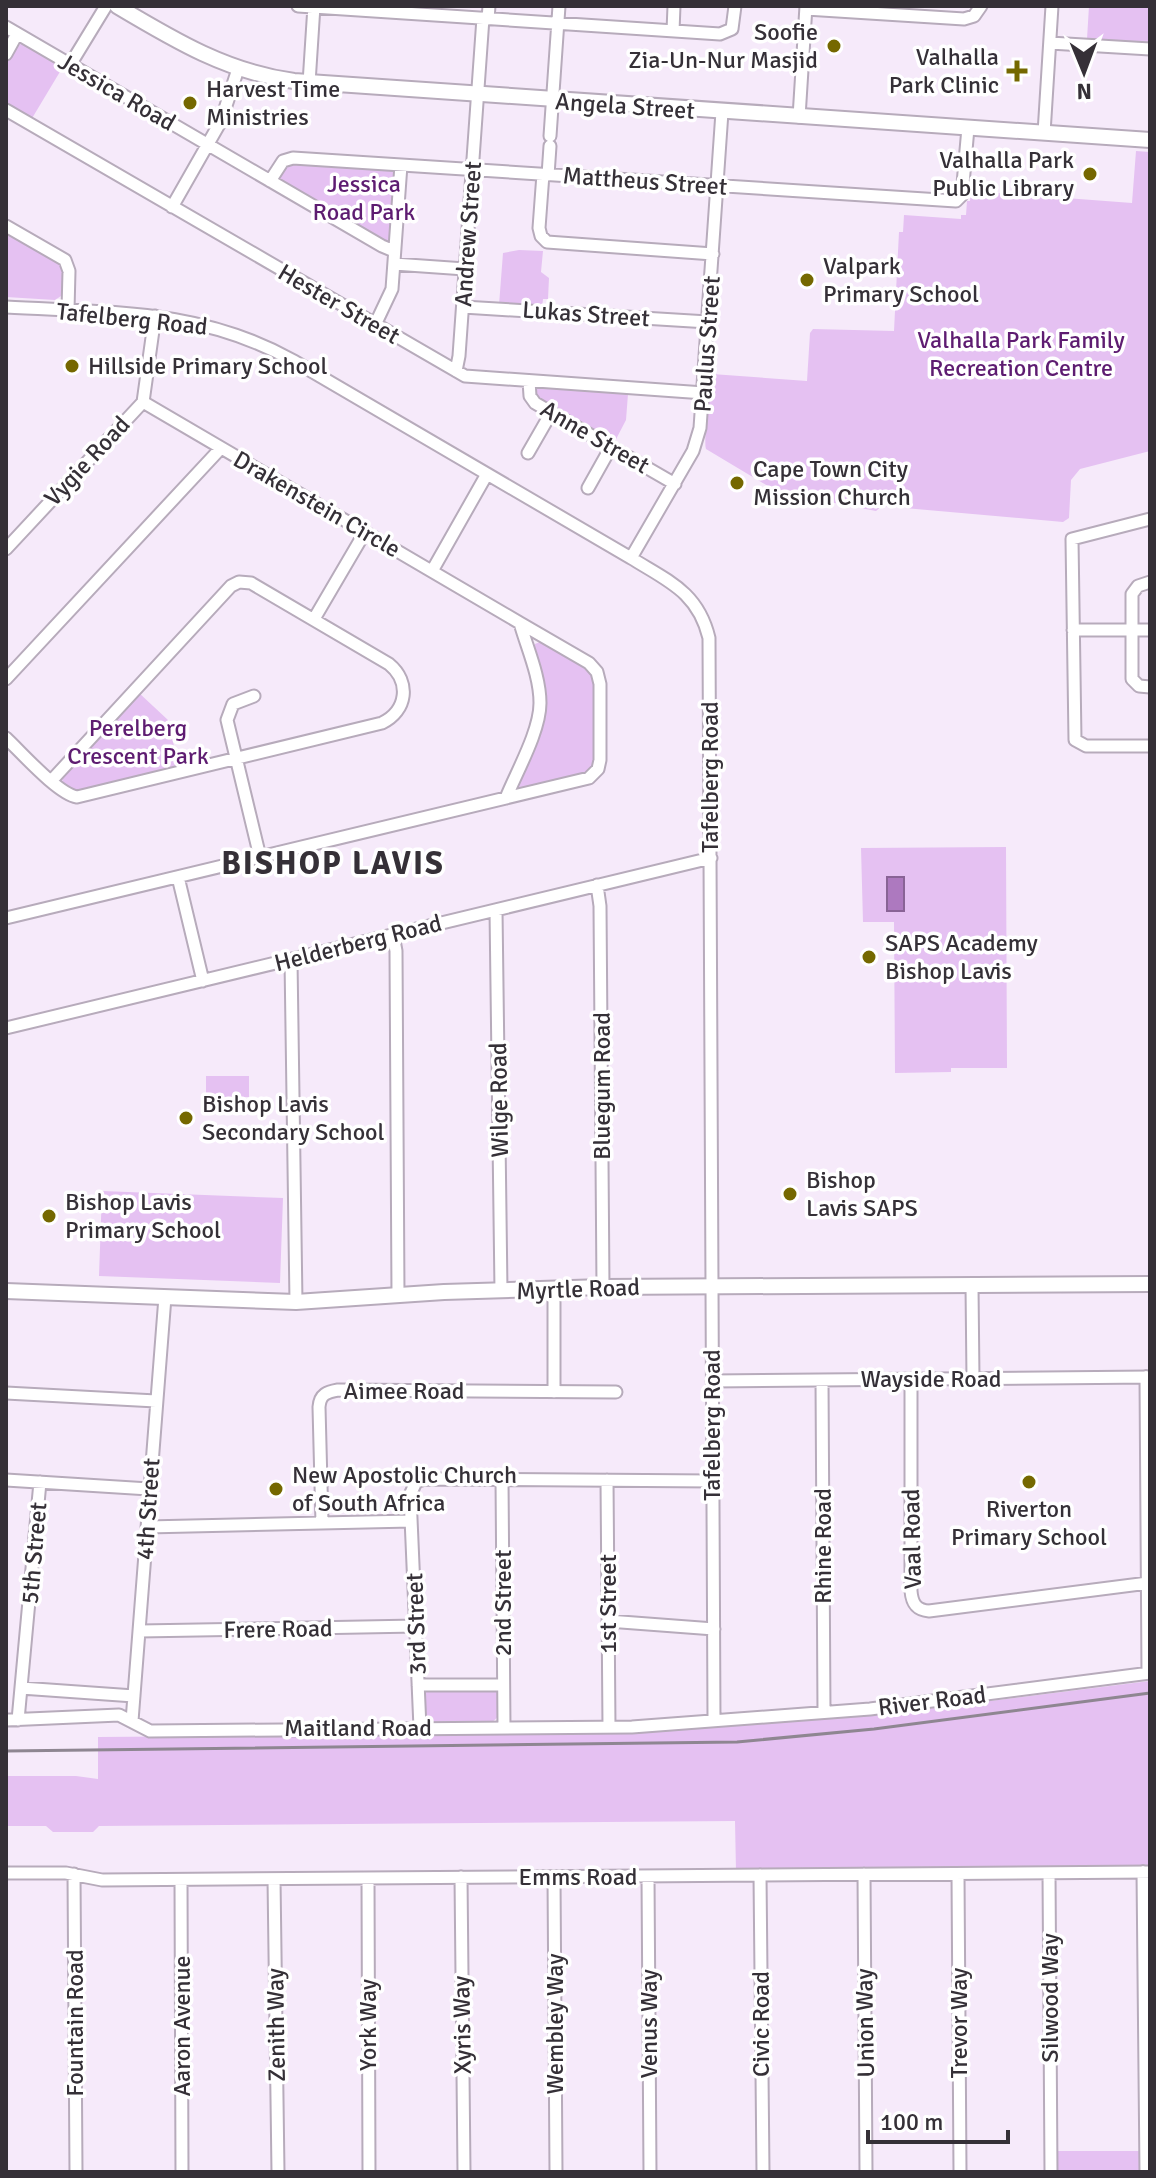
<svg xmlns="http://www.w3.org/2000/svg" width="1156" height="2178" font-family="Signika,sans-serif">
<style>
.green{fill:#e5c1f2}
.water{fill:#ad79bf;stroke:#896396;stroke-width:2}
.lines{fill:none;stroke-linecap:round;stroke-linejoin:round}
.minor-casing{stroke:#b7abbb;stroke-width:15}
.tertiary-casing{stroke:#b7abbb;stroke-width:18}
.minor{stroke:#fff;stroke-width:11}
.tertiary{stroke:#fff;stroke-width:14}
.rail{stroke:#8e8691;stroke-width:3}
.poi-dot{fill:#756800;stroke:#fff;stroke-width:3}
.labels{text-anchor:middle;stroke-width:7;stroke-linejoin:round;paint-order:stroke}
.poi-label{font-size:24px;fill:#353037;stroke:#fff;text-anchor:start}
.street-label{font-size:24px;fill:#353037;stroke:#fff}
.park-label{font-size:24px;fill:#5e1c71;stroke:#fff}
.district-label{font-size:32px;font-weight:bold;letter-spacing:2px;fill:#353037;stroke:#fff}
</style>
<rect width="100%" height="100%" fill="#f6eafa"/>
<!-- green -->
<path class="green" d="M1089,6H1150V43L1087,39Z
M23,43L64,65L31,120L6,105C6,85 0,53 23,43Z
M1136,151L1150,152V451L1080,469L1071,480L1069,518L1063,522L882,506L876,511L778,492L706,449C703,440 711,389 712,374L807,381L810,333L813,329L894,331L899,232H903L904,215L961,219V215H966L967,201H970L971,191L1132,203Z
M288,162L391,169L396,176L389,240L384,242L280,182L279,176Z
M6,231L62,263L65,268L64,294L55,300L6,297Z
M519,250L543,251L541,272L549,278L548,299H543L542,308L499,305L503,253Z
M542,388L628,394L626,420L613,445L534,397L535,389Z
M542,641L588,668L595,680L596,762L588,773L519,789L517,786L540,728L533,649L535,644Z
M138,692L168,720L179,768L76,794L62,784L63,775Z
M1006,847L1007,1068H951V1072L895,1073L894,922H863L861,848Z
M206,1076H249V1097H206Z
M102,1191L283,1198L280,1283L99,1276Z
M1150,1681V1868L736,1871L735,1821L99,1826L93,1832H53L46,1826H6V1776H76L98,1779V1737L610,1733L878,1715Z
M424,1688L498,1689V1717L491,1723H432L423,1715Z
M1057,2151H1140V2172H1057Z"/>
<!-- water -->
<path class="water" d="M887,877H904V911H887Z"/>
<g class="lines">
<!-- minor casing -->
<g class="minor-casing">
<path id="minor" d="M298,6L720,34L732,29L735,6
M806,9L964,19L974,16L981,6
M488,19L489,6
M6,27L382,246L394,251
M673,31L674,6
M1050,43L1150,49
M6,54L17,34
M70,65L106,6
M309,83L314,6
M6,110L465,376L704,393
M799,117L806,6
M1044,133L1052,6
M550,136L559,6
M543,174L539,228L541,236L547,242L713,254
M548,175L550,146
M270,181L283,161L293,158L956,201L962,195L968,128
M172,207L221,121L238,69
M6,226L65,260L69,271L68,310
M394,264L465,269
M6,307C111,313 199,308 294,361L631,558C668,581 698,592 709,638L714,1720
M463,307L708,322
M375,325L392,289L401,165
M456,371L459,356L483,18
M529,381L530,396L535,403L675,484
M143,402L520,623C527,648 540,676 540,703C540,731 517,771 506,798
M528,453L551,413
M588,488L611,447
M1150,519L1072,539L1075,740L1086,746H1150
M6,549L143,402L155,316
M631,558L693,451L700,428L722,112
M432,571L487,474
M1150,582L1138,586L1132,594V679L1139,686L1150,687
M314,619L365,532
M1073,630H1150
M6,679L221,448
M254,696L233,704L227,720L260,857
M6,738C21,752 58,794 77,797L382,723C407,711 411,682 389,664L251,583L239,582L231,586L52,780
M178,877L203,981
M597,885L600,906L603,1287
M496,910L501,1291
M6,918L589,778L598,769L600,760V684L597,672L589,663L520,623
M393,935L396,951L398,1295
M291,960L296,1302
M6,1028L711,858
M972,1286L973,1379
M554,1289V1392
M1146,1377L1148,1673
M911,1379V1591C912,1603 916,1610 929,1611L1148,1583
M822,1380L824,1712
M712,1381L1150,1377
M6,1393L156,1401
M502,1479L504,1727
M6,1480L149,1489
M607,1480L609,1727
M322,1523L319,1407C320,1394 327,1392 338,1390L616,1392
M147,1527L411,1521
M608,1621L714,1629
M140,1631L416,1626
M418,1685H503
M21,1688L134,1696
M6,1720L119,1715L150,1731L632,1727L870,1709L1150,1673
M18,1720L40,1482
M132,1721L165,1297
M420,1728L410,1495L416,1482L425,1479L713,1481
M1143,1872L1146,2172
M6,1873H66L102,1880L1150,1872
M1049,1873L1051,2172
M74,1874L76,2172
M864,1874L866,2172
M958,1874L960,2172
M760,1875L763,2172
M648,1876L650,2172
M461,1877L464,2172
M554,1877L556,2172
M368,1878L369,2172
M274,1879L278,2172
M181,1880L182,2172"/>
</g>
<!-- tertiary casing -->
<g class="tertiary-casing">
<path id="tertiary" d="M117,6C174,40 227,72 294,81L1150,140
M6,1291L296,1302L444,1292L603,1287L1150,1284"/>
</g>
<!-- minor -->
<use href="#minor" class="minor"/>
<!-- tertiary -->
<use href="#tertiary" class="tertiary"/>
<!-- rail -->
<path class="rail" d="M6,1751L737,1742L874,1729L1150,1693"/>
</g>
<!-- markers -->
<g class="poi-dot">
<circle cx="834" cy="46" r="8"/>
<path d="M1013 59h8v8h8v8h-8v8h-8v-8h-8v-8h8z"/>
<circle cx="190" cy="103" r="8"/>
<circle cx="1090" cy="174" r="8"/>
<circle cx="807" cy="280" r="8"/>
<circle cx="72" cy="366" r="8"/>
<circle cx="737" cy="483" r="8"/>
<circle cx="869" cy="957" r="8"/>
<circle cx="186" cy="1118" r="8"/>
<circle cx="790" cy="1194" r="8"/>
<circle cx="49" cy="1216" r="8"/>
<circle cx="1029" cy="1482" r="8"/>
<circle cx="276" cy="1489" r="8"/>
</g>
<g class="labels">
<!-- poi labels -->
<g class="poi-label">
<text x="818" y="40" text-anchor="end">Soofie<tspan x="818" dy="28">Zia-Un-Nur Masjid</tspan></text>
<text x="999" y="65" text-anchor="end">Valhalla<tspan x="999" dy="28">Park Clinic</tspan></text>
<text x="206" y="97">Harvest Time<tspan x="206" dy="28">Ministries</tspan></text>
<text x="1074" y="168" text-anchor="end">Valhalla Park<tspan x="1074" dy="28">Public Library</tspan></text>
<text x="823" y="274">Valpark<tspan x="823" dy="28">Primary School</tspan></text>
<text x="88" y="374">Hillside Primary School</text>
<text x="753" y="477">Cape Town City<tspan x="753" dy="28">Mission Church</tspan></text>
<text x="885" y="951">SAPS Academy<tspan x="885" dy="28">Bishop Lavis</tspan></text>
<text x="202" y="1112">Bishop Lavis<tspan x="202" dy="28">Secondary School</tspan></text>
<text x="806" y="1188">Bishop<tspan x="806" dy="28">Lavis SAPS</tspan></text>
<text x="65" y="1210">Bishop Lavis<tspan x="65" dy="28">Primary School</tspan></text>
<text x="292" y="1483">New Apostolic Church<tspan x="292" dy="28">of South Africa</tspan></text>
<text x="1029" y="1517" text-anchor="middle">Riverton<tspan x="1029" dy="28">Primary School</tspan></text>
</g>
<!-- street labels -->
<g class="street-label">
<text transform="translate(117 92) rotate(30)" y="8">Jessica Road</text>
<text transform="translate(625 106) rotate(4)" y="8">Angela Street</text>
<text transform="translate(645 181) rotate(4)" y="8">Mattheus Street</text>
<text transform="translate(468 234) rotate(-86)" y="8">Andrew Street</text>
<text transform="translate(339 304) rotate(30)" y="8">Hester Street</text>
<text transform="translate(586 314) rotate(4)" y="8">Lukas Street</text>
<text transform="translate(132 319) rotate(6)" y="8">Tafelberg Road</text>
<text transform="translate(707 344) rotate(-86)" y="8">Paulus Street</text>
<text transform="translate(595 437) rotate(30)" y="8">Anne Street</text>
<text transform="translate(87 461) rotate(-47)" y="8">Vygie Road</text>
<text transform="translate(317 504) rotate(30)" y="8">Drakenstein Circle</text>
<text transform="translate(710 777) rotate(-90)" y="8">Tafelberg Road</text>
<text transform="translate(358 943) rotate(-14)" y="8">Helderberg Road</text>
<text transform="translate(602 1086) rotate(-90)" y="8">Bluegum Road</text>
<text transform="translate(499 1100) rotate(-91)" y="8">Wilge Road</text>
<text transform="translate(578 1289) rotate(-2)" y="8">Myrtle Road</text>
<text x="931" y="1387">Wayside Road</text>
<text x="404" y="1399">Aimee Road</text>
<text transform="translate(712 1425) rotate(-90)" y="8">Tafelberg Road</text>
<text transform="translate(148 1509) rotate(-86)" y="8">4th Street</text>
<text transform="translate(912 1539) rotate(-91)" y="8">Vaal Road</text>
<text transform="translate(823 1546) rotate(-90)" y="8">Rhine Road</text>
<text transform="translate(34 1553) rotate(-85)" y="8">5th Street</text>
<text transform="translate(503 1603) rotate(-90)" y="8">2nd Street</text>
<text transform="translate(608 1604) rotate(-90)" y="8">1st Street</text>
<text transform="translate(416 1624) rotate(-92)" y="8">3rd Street</text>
<text transform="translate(278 1629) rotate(-1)" y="8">Frere Road</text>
<text transform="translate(932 1701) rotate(-7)" y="8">River Road</text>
<text x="358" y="1736">Maitland Road</text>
<text x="578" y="1885">Emms Road</text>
<text transform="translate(1050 1998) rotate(-90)" y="8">Silwood Way</text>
<text transform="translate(75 2023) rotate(-90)" y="8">Fountain Road</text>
<text transform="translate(865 2023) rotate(-91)" y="8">Union Way</text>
<text transform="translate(959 2023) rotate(-90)" y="8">Trevor Way</text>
<text transform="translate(555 2024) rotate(-90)" y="8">Wembley Way</text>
<text transform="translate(649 2024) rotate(-90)" y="8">Venus Way</text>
<text transform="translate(761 2024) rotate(-90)" y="8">Civic Road</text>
<text transform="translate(276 2025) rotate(-91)" y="8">Zenith Way</text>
<text transform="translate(368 2025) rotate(-90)" y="8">York Way</text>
<text transform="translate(462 2025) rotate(-91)" y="8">Xyris Way</text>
<text transform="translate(182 2026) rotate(-90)" y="8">Aaron Avenue</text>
</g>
<!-- park labels -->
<g class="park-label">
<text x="364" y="192">Jessica<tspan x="364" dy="28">Road Park</tspan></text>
<text x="1021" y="348">Valhalla Park Family<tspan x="1021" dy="28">Recreation Centre</tspan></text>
<text x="138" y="736">Perelberg<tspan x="138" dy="28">Crescent Park</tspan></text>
</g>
<!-- district labels -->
<g class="district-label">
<text x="333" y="874">BISHOP LAVIS</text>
</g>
</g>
<!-- border -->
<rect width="1156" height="2178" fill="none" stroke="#353037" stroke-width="16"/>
<!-- north arrow -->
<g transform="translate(1084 72) rotate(179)" stroke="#ffffff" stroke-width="6" paint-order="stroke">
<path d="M0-6L14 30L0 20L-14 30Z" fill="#353037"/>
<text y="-12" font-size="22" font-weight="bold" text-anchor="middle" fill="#353037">N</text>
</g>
<!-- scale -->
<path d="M868 2130v12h140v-12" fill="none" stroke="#353037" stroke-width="4"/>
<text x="880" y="2130" font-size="24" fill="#353037" stroke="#ffffff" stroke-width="6" paint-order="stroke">100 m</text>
</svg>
